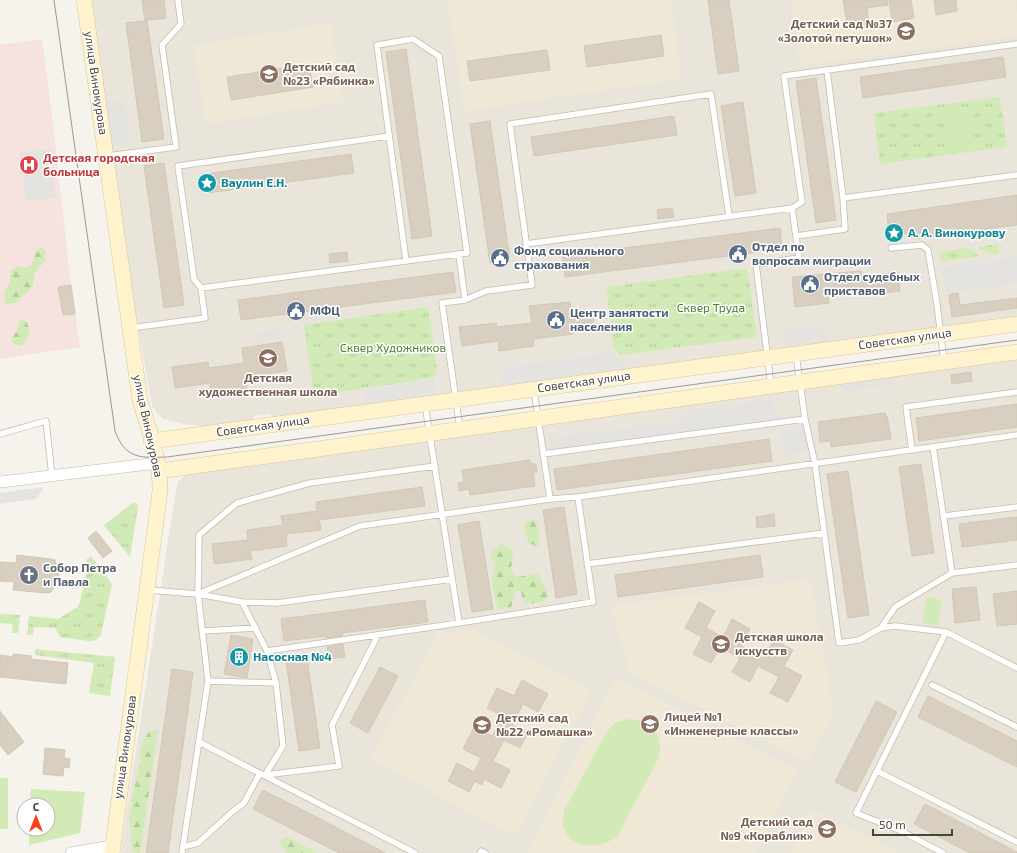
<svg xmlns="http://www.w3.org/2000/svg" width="1017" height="853" font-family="'Exo 2',sans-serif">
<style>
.residential{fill:#eae5da}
.education{fill:#efe8d6}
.medical{fill:#f6e3e0}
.grass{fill:url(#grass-tufts)}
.forest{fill:url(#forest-firs)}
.garden{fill:#d2eab5}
.parking{fill:#e5e3e0}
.building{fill:#d8cfc1;stroke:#d3c7b4}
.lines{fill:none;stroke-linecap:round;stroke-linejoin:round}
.lane-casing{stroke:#c2bbae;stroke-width:7}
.street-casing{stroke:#c2bbae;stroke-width:12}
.secondary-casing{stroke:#d6c79b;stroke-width:16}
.lane{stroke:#fff;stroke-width:5.5}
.street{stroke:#fff;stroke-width:11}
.secondary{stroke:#fff3cd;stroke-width:15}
.tram{stroke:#9a9a9a;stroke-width:1}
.labels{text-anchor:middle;stroke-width:3;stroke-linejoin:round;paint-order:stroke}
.education-label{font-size:12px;font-weight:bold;fill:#785e54;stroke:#fff;text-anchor:start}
.street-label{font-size:12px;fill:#4b4439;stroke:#fff}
.health-label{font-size:12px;font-weight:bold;fill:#be3a42;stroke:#fff;text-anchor:start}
.culture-label{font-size:12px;font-weight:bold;fill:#0d838f;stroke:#fff;text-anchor:start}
.service-label{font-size:12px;font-weight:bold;fill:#4e5e75;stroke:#fff;text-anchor:start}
.park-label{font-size:12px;fill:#4a7f2a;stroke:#fff}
.worship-label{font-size:12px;font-weight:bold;fill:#5b616d;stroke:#fff;text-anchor:start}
</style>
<defs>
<pattern id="grass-tufts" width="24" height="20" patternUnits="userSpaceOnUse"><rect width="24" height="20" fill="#d2eab5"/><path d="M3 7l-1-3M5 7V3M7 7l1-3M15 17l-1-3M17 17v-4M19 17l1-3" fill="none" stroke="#b6ca9c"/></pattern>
<pattern id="forest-firs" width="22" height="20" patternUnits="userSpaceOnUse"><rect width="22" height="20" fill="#d2eab5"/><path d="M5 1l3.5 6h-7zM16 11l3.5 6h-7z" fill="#b6ca9c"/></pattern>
</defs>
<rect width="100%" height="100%" fill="#f6f3ec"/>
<!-- residential -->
<path class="residential" d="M89,0H1017V316L828,342L825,324L785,329L787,348L626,369L613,352L505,366L499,387L437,395L434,378L362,389L364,406L274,418L269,414L254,416L252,421L210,427L183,424L163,419L152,406L138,326L131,318Z
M1017,356V853H121L124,828L175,496L178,482L186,474Z"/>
<!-- education -->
<path class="education" d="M462,0H671L682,79L464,111L448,2Z
M791,0H1015L1017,15V36L800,66Z
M331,23L344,102L206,124L193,45Z
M810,579L834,712L807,763L629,672L611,606Z
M472,629L592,690L515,837L371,759L437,634Z
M616,678L797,770L755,853H527Z
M812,809L892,849L899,853H790Z"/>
<!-- medical -->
<path class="medical" d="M42,39L52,116L71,285L58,287L63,315L75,314L80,347L0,359V45Z"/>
<!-- grass -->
<path class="grass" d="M1000,97L1007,147L880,164L874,113Z
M998,244L999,254L991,255L979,248V247Z
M968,248L979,256L941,262L939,252Z
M747,268L757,337L620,355L613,346L606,287Z
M428,307L437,369L434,378L314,396L304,325Z
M134,502L137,504L138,507L130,557L104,525Z
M91,556L112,584L101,635C98,639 95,641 89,641L60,637L55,628L34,627L33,635H27L29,616L58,619L79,606L88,568L86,560Z
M0,614L20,615L18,633H12L13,624L0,623Z
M35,649L115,657L110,696L89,693L94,663L35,655Z"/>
<!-- forest -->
<path class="forest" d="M40,248H43L46,251L45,261L35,272L33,286L16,303L6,304L4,293L10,283L11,271L18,266L24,268L31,266L36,251Z
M25,320C32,328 30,343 19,346L13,343L12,338L17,331V327L19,324L20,321Z
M531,520L537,521L539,545L537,547L529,543L524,531L525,523Z
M501,544L507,546L513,552L511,570L516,577L524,576L538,573C541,582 545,586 548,596C542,603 535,604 526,603L522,598L521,591H515L511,608L498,609C494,595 489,578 496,565L491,557V551Z
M149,731H158L140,853L133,852L131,844V830L129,818L132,799L140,763L141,746Z
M284,837L291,839L318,853H287L279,843Z"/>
<!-- garden -->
<path class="garden" d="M966,107L971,146L948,149L943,110Z
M927,597L942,600L937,626L922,623Z
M629,719C652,719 663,734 659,757L617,837C593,853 557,847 564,811L606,733L615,723Z
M0,778H8V829H0Z
M31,789L85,792L80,833L29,845V829H48V805H30Z"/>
<!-- parking -->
<path class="parking" d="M124,99L130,143L111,146L104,102Z
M50,149L56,198L26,201L20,153Z
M1017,257V283L946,294L942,268Z
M322,309L324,322L304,325L303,312Z
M825,324L828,342L787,348L784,329Z
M284,329L285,338L256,342L255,333Z
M613,352L626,369L499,387L504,366Z
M899,371L892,385L845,391L832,380Z
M434,378L437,395L364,406L362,389Z
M770,400L783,422L550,453L549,438L682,421L688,411Z
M807,427L812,450L783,455L780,432Z
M44,487L36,499L0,504V493Z"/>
<!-- building -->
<path class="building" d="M142,0H164L166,18L147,20L164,139L142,142L126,23L145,21Z
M708,0H729L739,71L718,74Z
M843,0H887L888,5L867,8L869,26L848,29Z
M889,0H911L914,18L892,22Z
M934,0H956L957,11L936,15Z
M661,35L664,56L587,67L584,46Z
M406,49L432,236L412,239L386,52Z
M547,50L550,70L470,81L467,61Z
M1003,57L1006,77L863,98L860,77Z
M309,64L313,87L231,100L227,77Z
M816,78L836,220L816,223L796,81Z
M743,102L756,193L735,196L721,106Z
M674,116L677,135L534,156L531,137Z
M490,121L510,260L490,263L470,124Z
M351,154L354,173L208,193L205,174Z
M164,163L184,305L164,308L144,166Z
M1017,195V225L915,239L902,232L889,233L887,214Z
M672,208L674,217L658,219L657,210Z
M780,228L782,249L565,277L562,256Z
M347,252L348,261L330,263L329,254Z
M861,271L862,277L898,272L900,291L865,295L864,291L828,295L829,303L795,307L792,277Z
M453,272L456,292L241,320L238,300Z
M71,285L75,314L63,315L58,287Z
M958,293L960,305L1017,298V308L952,317L949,295Z
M570,302L572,317L593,315L594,322L572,325L573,334L533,339L534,346L499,351L498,341L462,346L459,327L496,323L497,327L532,323L529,306Z
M282,342L287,371L246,377L247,388L211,393L210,383L175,388L172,367L208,362L209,368L244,363L242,348Z
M971,372L972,381L952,384L951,375Z
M1017,404V427L919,441L916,418Z
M885,413L886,416H887L891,439L831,447L830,441L820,442L818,422Z
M769,439L772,461L557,490L554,469Z
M530,460L531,464H536L537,472H533L535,486L470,495L469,489L459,491L458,483L464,482L462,470Z
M921,464L934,553L912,556L899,467Z
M848,471L869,615L848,618L827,474Z
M422,487L425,506L319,520L321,530L286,534L287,546L250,551L252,559L214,564L212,544L248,540L247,530L283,525L281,516L317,511L316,502Z
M564,507L577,594L556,598L543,510Z
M774,514L775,526L757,528L756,517Z
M1017,517V540L962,547L959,524Z
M479,521L493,609L472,612L458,525Z
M96,531L112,551L103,558L88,538Z
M17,555L51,559L55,560L59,576L57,582L54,585L53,589L51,592L47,593L13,590L14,582L0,581V562L16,563Z
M760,555L763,577L618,597L615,575Z
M976,587L980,620L955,623L952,589Z
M1017,591V624L997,626L993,594Z
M425,600L428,622L342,633V636L326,638L325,636L284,641L281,619Z
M699,602L715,611L706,628L723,637L732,619L750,629L741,646L764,658L774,640L793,650L784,666L802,676L788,702L770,693L779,677L758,666L750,682L732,672L740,658L720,647L711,663L693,654L702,637L685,628Z
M231,635L253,639L247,678L224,674Z
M343,644L345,657L329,659L327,647Z
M13,654L31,656V659L68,663L66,684L0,677V655L13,657Z
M307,658L320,748L299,751L286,661Z
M380,667L398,676L368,733L350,723Z
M172,669L193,672L188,710L168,853H146Z
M522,680L548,694L538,712L523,704L512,725L528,733L520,748L504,740L493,761L510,770L501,788L484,779L482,785L475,781L469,792L448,781L457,763L474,772L481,758L463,749L474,727L492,736L503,716L487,708L497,688L514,696Z
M928,696L1017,741V767L918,717Z
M876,701L897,712L856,792L835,782Z
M0,711L24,742L8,755L0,745Z
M45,748L65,750L64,758L70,759L69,768L64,767L63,776L43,774Z
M263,790L299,808L385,853H339L253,809Z
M925,804L1017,852V853H970L914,824Z"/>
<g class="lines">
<!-- lane casing -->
<g class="lane-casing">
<path id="lane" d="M827,70L843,198L1017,175
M108,156L176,147L162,45L181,24L178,0
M796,236L845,229L843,198
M526,244L792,208L802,202L784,76L1017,44
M891,248L922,245L928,250L937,304L944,361
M459,254L465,300L442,303L460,429
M201,288L459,254L467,253L439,56L413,39L377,45L406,261
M465,300L486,291L532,285L510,124L711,94L729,216
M131,328L205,318L201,288L194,279L178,166L389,136
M796,354L805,419L815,464L839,643L859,640L881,628L895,626L946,632L1017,668
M771,386L756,264L799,258L792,208
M534,390L550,499
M425,404L459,623
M0,434L46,421L52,476
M933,447L952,573
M912,450L906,407L1017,392
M543,454L805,419
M944,516L1017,507
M587,564L824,533
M147,590L198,594L242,602L277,603L452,579
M198,594L360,526L550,499L578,497L1017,435
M242,602L267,651L276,683L283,746L265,775
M881,628L895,607L952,573L1017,565
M202,631L256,628
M267,651L459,623L593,602L578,497
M208,681L276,683
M932,685L1017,727
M199,742L415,853
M877,771L1017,842
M265,775L339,766L332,725L378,635
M183,847L198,843L232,812L244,803L260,773
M182,853L208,681L198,594L199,535L237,503L310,483L435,466
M480,853L481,851L485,853
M943,853L901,831L856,813L946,632"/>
</g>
<!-- street casing -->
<g class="street-casing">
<path id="street" d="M0,482L157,463
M71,853L112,846"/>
</g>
<!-- secondary casing -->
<g class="secondary-casing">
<path id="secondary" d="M84,0L140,400C148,428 161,462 160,491L112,853
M151,441L1017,324
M159,471L1017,352"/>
</g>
<!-- lane -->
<use href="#lane" class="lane"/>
<!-- street -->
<use href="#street" class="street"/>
<!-- secondary -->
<use href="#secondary" class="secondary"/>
<!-- tram -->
<path class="tram" d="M54,0L115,431C125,459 141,458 167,457L1017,340"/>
</g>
<!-- icons -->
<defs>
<g id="school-disc" transform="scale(1)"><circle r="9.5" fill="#8d6e63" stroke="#fff"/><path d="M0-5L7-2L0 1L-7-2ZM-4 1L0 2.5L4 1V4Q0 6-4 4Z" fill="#fff"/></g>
<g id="hospital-disc" transform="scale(1)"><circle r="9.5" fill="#e0444e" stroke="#fff"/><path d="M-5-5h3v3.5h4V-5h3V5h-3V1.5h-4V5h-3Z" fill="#fff"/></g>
<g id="sight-disc" transform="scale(1)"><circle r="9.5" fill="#0f9aa8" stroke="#fff"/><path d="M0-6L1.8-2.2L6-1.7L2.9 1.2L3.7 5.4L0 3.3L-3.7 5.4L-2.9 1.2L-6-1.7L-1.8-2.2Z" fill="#fff"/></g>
<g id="civic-disc" transform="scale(1)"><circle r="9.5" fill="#5c6f8a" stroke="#fff"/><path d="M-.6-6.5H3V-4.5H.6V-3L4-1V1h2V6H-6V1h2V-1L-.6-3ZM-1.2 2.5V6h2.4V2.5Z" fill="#fff"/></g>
<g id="church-disc" transform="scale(1)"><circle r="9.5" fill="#6b7280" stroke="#fff"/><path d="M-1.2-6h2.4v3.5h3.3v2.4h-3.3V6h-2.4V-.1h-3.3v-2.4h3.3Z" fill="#fff"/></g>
<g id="building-disc" transform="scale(1)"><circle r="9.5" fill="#0f9aa8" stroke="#fff"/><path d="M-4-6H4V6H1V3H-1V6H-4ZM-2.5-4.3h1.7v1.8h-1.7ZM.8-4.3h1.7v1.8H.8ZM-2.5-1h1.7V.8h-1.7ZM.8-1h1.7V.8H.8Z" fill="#fff"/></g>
</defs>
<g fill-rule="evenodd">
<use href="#school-disc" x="906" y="31"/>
<use href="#school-disc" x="269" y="74"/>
<use href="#hospital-disc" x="29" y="165"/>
<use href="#sight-disc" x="207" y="183"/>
<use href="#sight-disc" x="894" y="233"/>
<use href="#civic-disc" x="738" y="254"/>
<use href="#civic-disc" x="500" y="258"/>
<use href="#civic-disc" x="810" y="284"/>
<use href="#civic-disc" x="296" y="311"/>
<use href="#civic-disc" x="556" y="320"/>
<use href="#school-disc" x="268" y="358"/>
<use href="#church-disc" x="29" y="575"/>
<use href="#school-disc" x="721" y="644"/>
<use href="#building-disc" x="239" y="657"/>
<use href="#school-disc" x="650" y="724"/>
<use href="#school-disc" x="482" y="725"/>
<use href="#school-disc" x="827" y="829"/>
</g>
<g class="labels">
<!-- education labels -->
<g class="education-label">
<text x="892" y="28" text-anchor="end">Детский сад №37<tspan x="892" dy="14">«Золотой петушок»</tspan></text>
<text x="283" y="71">Детский сад<tspan x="283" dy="14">№23 «Рябинка»</tspan></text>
<text x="268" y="382" text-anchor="middle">Детская<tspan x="268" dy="14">художественная школа</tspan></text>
<text x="735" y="641">Детская школа<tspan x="735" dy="14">искусств</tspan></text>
<text x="664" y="721">Лицей №1<tspan x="664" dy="14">«Инженерные классы»</tspan></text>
<text x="496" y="722">Детский сад<tspan x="496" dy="14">№22 «Ромашка»</tspan></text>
<text x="813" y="826" text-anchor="end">Детский сад<tspan x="813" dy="14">№9 «Кораблик»</tspan></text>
</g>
<!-- street labels -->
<g class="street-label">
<text transform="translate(96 83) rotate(82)" y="4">улица Винокурова</text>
<text transform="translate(905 339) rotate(-8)" y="4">Советская улица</text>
<text transform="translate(584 382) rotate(-8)" y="4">Советская улица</text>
<text transform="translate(148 426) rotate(78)" y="4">улица Винокурова</text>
<text transform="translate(263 426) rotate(-8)" y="4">Советская улица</text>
<text transform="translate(125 747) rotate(-82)" y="4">улица Винокурова</text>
</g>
<!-- health labels -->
<g class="health-label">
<text x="43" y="162">Детская городская<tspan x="43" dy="14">больница</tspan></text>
</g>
<!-- culture labels -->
<g class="culture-label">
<text x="221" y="187">Ваулин Е.Н.</text>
<text x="908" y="237">А. А. Винокурову</text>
<text x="253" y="661">Насосная №4</text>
</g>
<!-- service labels -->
<g class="service-label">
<text x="752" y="251">Отдел по<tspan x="752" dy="14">вопросам миграции</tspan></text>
<text x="514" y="255">Фонд социального<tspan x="514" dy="14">страхования</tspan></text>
<text x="824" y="281">Отдел судебных<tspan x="824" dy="14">приставов</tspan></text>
<text x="310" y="315">МФЦ</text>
<text x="570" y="317">Центр занятости<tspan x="570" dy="14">населения</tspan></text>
</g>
<!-- park labels -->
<g class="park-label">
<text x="711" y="312">Сквер Труда</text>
<text x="393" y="352">Сквер Художников</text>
</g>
<!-- worship labels -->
<g class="worship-label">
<text x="43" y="572">Собор Петра<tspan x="43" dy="14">и Павла</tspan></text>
</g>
</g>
<!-- north arrow -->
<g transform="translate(36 817)"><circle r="19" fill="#ffffff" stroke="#b7b4b0"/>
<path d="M0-3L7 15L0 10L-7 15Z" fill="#fc3f1d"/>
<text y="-6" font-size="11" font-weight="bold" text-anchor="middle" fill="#4b4439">С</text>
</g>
<!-- scale -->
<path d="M873 829v6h79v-6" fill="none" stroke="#4b4439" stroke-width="2"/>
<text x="879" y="829" font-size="12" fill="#4b4439" stroke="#ffffff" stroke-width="3" paint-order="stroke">50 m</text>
</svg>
